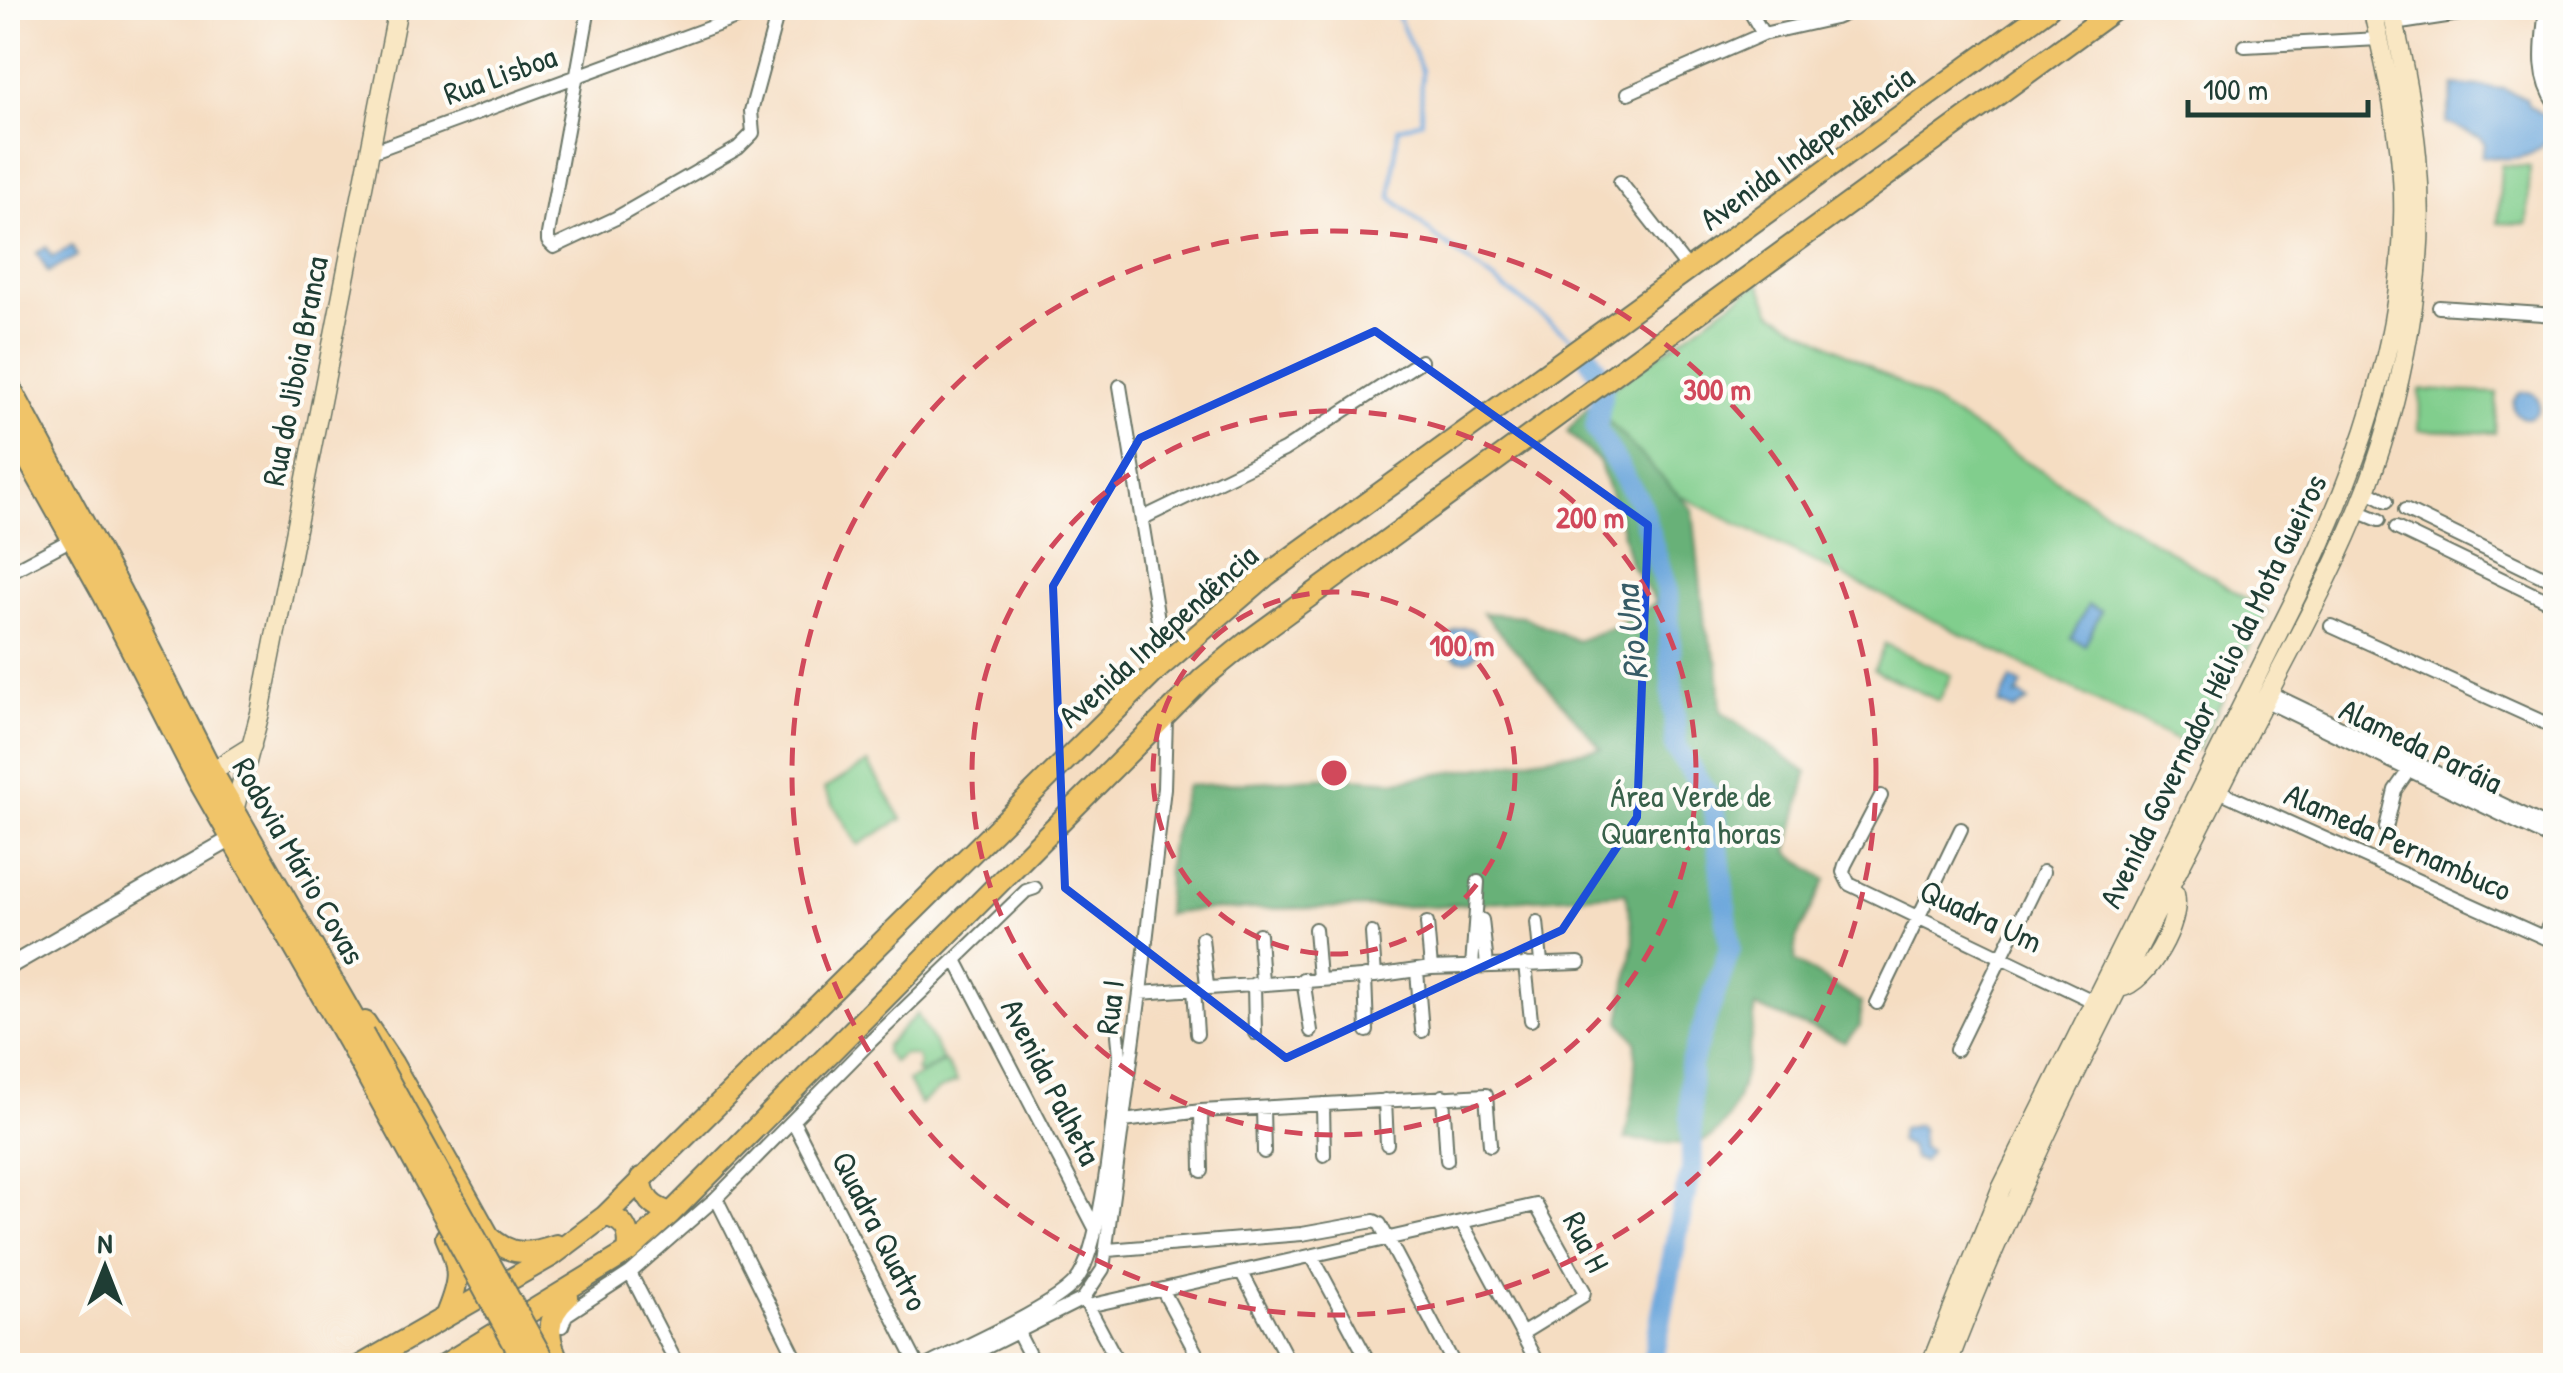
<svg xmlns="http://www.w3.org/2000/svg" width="2563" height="1373" font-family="'Patrick Hand',sans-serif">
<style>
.green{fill:#81ce8d;stroke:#508660;stroke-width:2.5}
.forest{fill:#68b178;stroke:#447756;stroke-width:2.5}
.water{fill:#6ba6db;stroke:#457288;stroke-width:2.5}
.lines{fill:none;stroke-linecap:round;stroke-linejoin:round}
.stream{stroke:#6ba6db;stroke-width:4}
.river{stroke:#6ba6db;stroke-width:22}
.minor-casing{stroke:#6a7566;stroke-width:16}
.tertiary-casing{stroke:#6a7566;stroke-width:19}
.secondary-casing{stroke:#6a7566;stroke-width:21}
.primary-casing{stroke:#6a7566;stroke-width:24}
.minor{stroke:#fff;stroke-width:12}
.tertiary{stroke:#fff;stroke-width:15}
.secondary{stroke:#f9e7c3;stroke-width:18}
.primary{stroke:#f0c469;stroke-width:20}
.primary-bridge-casing{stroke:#6a7566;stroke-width:24;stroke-linecap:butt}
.primary-bridge{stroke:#f0c469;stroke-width:20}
.marked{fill:none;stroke:#1d4ed8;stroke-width:8;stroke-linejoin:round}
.ring{fill:none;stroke:#d1495b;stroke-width:5;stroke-dasharray:18 12}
.labels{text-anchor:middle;stroke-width:8;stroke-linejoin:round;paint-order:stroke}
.street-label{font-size:32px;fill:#1f3d34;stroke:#fdfcf7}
.park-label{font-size:32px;fill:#38614a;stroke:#fdfcf7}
.water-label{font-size:35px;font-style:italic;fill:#365c66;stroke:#fdfcf7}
.centre{fill:#d1495b;stroke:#fdfcf7;stroke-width:5}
.ring-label{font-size:30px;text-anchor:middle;font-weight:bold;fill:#d1495b;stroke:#fdfcf7;stroke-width:8;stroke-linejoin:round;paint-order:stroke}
</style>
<rect width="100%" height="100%" fill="#fdfcf7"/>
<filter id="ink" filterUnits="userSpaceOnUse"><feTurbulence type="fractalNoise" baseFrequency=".01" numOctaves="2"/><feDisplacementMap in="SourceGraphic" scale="20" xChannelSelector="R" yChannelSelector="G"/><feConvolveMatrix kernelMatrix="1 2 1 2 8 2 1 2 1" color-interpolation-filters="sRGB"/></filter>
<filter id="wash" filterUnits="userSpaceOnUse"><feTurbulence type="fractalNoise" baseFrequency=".0048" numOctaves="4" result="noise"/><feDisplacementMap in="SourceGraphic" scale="40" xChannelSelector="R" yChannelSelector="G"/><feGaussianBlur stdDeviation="2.25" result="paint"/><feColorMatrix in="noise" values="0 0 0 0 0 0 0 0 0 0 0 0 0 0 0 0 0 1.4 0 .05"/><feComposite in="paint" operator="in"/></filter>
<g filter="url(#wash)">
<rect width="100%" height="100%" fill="#f5ddc2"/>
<!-- green -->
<path class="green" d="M2501,165L2530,167L2527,224L2498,223Z
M1759,283L1772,312L1923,396L2267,612L2197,750L1646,479L1605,431L1612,388Z
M2420,390L2497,393L2495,433L2419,430Z
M1885,644L1951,675L1939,701L1874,670Z
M868,763L902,819L858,845L824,789Z
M917,1014L943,1060L920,1074L916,1071L919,1065L917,1056L903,1054L893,1062L885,1053V1046Z
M945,1062L957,1082L938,1090L920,1104L908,1081Z"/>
<!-- forest -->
<path class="forest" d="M1591,403L1693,510L1705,627L1718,663L1721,711L1807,773L1788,852L1826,880L1796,939L1795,961L1861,1003L1860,1026L1845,1042L1756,1007C1748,1045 1744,1135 1696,1143C1674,1146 1647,1140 1625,1139L1634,1092L1636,1041L1620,1021L1634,940L1626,893L1436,906L1199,910L1166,914L1169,849L1186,786L1336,777L1396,781L1601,748L1483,613L1522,616L1577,641L1611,628L1656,603L1630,563L1619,518L1599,462L1567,432Z"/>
<!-- water -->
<path class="water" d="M2454,85L2503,89L2526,98L2528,105L2546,117L2551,135C2534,161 2510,161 2482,156L2485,144L2481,138L2446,123Z
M72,246L77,256L48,272L37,253L46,247L52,257Z
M2513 405a13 13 0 1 1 26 0a13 13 0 1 1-26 0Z
M2088,605L2101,611L2085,645L2071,638Z
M1448 644a16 16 0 1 1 32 0a16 16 0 1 1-32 0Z
M2011,679L2022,685L2016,696L2021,695L2028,701L2014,710L1999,704Z
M1918,1125L1922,1130L1921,1147L1930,1151L1923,1162L1913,1158L1910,1146L1899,1141L1902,1129Z"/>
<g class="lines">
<!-- stream -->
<path class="stream" d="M1394,8L1422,70L1421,121L1398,129L1391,197L1436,237L1578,343"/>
<!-- river -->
<path class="river" d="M1581,346L1604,380L1596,429L1640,503L1667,592L1676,748L1713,803L1730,949L1690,1065L1692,1169L1683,1203L1652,1366"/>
</g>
</g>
<g filter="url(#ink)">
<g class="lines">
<!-- minor casing -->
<g class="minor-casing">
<path id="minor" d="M589,8L548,234V241L554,247L616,218L738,148L753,133L751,111L779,8
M1748,8L1763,34
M2546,8C2543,40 2535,75 2556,104
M2394,24L2499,8
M2245,46L2379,39
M1628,93L1763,34L1835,18L1859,8
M368,153L763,8
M1620,182L1689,270
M2439,307L2556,315
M1120,386L1165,663
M2366,490L2387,501
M2405,510L2556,583
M2357,511L2379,520
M1143,518L1284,450L1421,361
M2396,528L2556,605
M8,573L72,539
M2331,626L2556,728
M2268,692L2556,830
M2264,700L2556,841
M2219,791L2556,943
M1881,796L1845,865L1843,872L1849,884L2095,1002
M2386,828L2395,790L2409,770
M1482,920L1487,965
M1537,922L1541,962
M1427,923L1431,968
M1315,929L1319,978
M1372,933L1375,976
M1259,934L1262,983
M2543,937L2556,911
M1202,938L1207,986
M956,960L1095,1228
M1525,964L1531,1020
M1472,967L1478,882
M1417,971L1422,1031
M1365,976L1367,1031
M1303,979L1311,1031
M1254,984L1255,1033
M1194,988L1197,1034
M1140,993L1375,976L1431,968L1579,963
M1877,1003L1961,829
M1956,1050L2043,872
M1443,1096L1447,1160
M1385,1100L1387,1144
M1323,1104L1324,1155
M1263,1108L1264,1152
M1201,1111L1202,1171
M793,1121L918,1366
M1124,1121L1201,1111L1486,1095L1490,1145
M716,1198L800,1366
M1462,1223L1539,1366
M1108,1250L1302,1234L1374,1221L1380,1224L1455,1366
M1312,1256L1371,1366
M1241,1271L1291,1366
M630,1273L678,1366
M1163,1291L1203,1366
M1083,1299L1088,1306L1536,1205L1584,1291L1583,1296L1523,1333
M1088,1306L1120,1366
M562,1326L566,1315L630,1273L716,1198L871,1041L1026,891L1035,888
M1018,1333L1035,1366
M926,1366C962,1347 1051,1309 1075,1282C1103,1251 1114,1103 1120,1055L1118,1035
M949,1366L1083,1299L1103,1269L1140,993L1164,788L1166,717"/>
</g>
<!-- tertiary casing -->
<g class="tertiary-casing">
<path id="tertiary" d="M8,967L238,835"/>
</g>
<!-- secondary casing -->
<g class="secondary-casing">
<path id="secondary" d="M212,771L252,746
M234,811L260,713L398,8
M2120,988C2148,982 2182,921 2175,894L2160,885
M1930,1366L2001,1189L2296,597C2356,473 2407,337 2403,195C2401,133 2386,69 2372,8
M1947,1366C2028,1151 2139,950 2241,746C2284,661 2333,577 2367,488C2389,430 2404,368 2413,306C2429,197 2415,113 2391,8"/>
</g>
<!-- primary casing -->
<g class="primary-casing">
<path id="primary" d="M8,383L120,590L212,771L363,1034
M8,424L104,596L198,780L350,1045
M365,1022L393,1064L489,1236C510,1257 530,1254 556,1245
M641,1178C644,1199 651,1207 671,1213
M605,1216C626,1219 631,1233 628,1252
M445,1317C459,1283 462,1271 446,1237
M476,1346C495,1343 505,1348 515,1366
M360,1366L553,1255L605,1216L1158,669L1267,575L2049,8
M442,1366L628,1252L671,1213L1203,678L1247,642L2117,8
M561,1366C547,1339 544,1318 568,1297"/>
</g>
<!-- minor -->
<use href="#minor" class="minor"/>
<!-- tertiary -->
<use href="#tertiary" class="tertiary"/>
<!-- secondary -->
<use href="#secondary" class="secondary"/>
<!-- primary -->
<use href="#primary" class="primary"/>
<!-- primary-bridge casing -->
<g class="primary-bridge-casing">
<path id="primary-bridge" d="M363,1034L547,1366
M350,1045L526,1366"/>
</g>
<!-- primary-bridge -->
<use href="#primary-bridge" class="primary-bridge"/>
</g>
</g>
<!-- marked area -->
<path class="marked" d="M1375,331L1648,525L1637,817L1562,930L1286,1058L1065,888L1053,586L1140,438Z"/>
<!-- distance rings -->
<g class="ring">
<circle cx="1334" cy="773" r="181"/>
<circle cx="1334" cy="773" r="362"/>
<circle cx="1334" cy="773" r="542"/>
</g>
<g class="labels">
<!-- street labels -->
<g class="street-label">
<text transform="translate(500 75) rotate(-20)" y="11">Rua Lisboa</text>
<text transform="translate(1807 148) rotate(-36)" y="11">Avenida Independência</text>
<text transform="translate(295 371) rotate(-79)" y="11">Rua do Jiboia Branca</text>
<text transform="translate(1158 636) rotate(-42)" y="11">Avenida Independência</text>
<text transform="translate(2213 691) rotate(-64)" y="11">Avenida Governador Hélio da Mota Gueiros</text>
<text transform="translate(2421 746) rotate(26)" y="11">Alameda Paráia</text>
<text transform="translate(2398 842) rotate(24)" y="11">Alameda Pernambuco</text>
<text transform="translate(299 861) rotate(60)" y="11">Rodovia Mário Covas</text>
<text transform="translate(1981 916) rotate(25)" y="11">Quadra Um</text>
<text transform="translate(1110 1007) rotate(-83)" y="11">Rua I</text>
<text transform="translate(1051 1082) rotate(63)" y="11">Avenida Palheta</text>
<text transform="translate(880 1231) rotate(63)" y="11">Quadra Quatro</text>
<text transform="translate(1586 1242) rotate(63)" y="11">Rua H</text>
</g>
<!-- park labels -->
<g class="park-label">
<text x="1691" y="807">Área Verde de<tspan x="1691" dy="37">Quarenta horas</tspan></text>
</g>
<!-- water labels -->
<g class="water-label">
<text transform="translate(1631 633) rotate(-96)" y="12">Rio Una</text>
</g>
</g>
<circle cx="1334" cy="773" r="15" class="centre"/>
<g class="ring-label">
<text x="1717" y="400">300 m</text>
<text x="1590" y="528">200 m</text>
<text x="1462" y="656">100 m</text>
</g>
<!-- margin -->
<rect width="2563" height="1373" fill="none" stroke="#fdfcf7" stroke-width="40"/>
<!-- north arrow -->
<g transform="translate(105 1268)" stroke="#fdfcf7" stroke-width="8" paint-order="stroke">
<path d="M0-8L18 38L0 25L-18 38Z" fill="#1f3d34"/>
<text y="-15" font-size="28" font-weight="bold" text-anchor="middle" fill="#1f3d34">N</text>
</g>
<!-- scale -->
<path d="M2188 100v15h180v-15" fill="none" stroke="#1f3d34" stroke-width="5"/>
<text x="2203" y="100" font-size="30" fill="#1f3d34" stroke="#fdfcf7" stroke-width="8" paint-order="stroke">100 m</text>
</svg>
